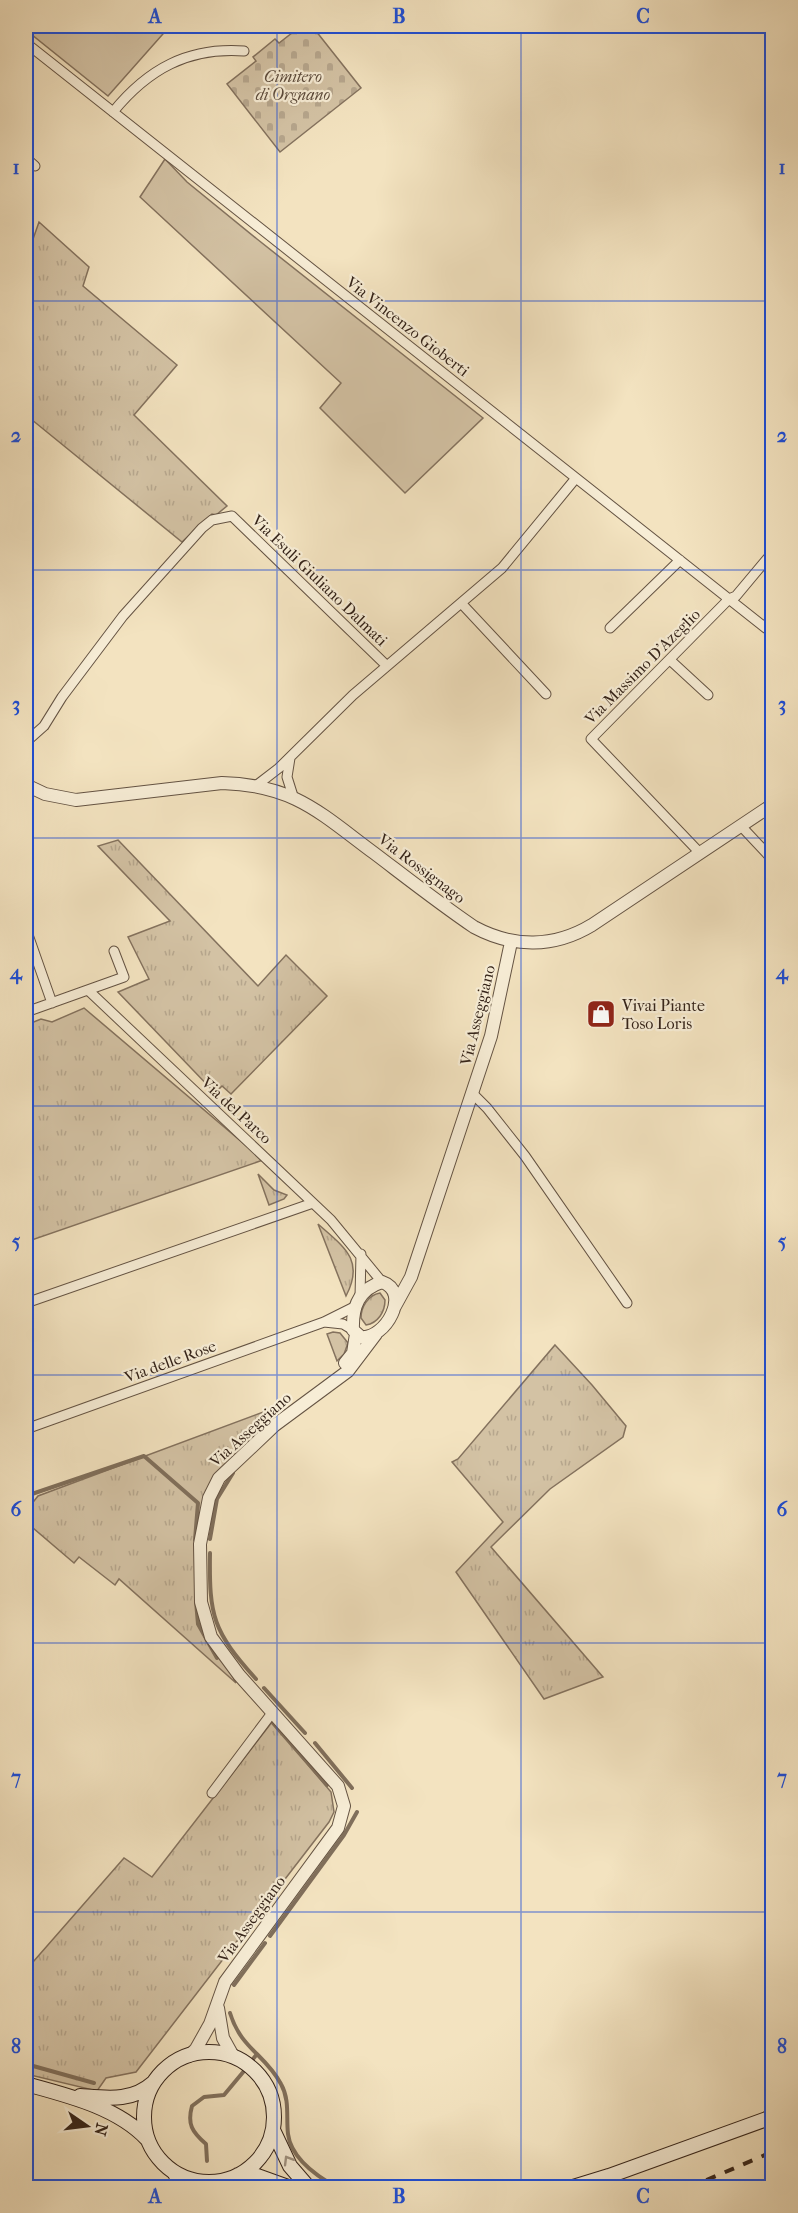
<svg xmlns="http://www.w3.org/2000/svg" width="798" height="2213" font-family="'IM FELL French Canon',serif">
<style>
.grass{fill:url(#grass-tufts);stroke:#84725e;stroke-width:1.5}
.cemetery{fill:url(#cemetery-stones);stroke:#84725e;stroke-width:1.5}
.park{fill:#d3c2a4;stroke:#84725e;stroke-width:1.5}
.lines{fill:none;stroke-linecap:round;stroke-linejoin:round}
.stream{stroke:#806f5b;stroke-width:4}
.minor-casing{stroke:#645343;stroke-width:11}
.tertiary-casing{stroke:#645343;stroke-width:14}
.secondary-casing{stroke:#342319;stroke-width:16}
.minor{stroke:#f7edd6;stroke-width:9}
.tertiary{stroke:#f7edd6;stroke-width:12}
.secondary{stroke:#f7edd6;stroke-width:14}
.rail{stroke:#342319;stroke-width:4;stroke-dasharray:10 10;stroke-linecap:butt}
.oneway{stroke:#9f9281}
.grid{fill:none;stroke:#1d4ed8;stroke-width:1.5;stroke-opacity:0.55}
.labels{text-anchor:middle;stroke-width:4.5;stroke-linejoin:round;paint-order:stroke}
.park-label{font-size:16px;font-style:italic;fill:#5c4b3c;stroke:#f7edd6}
.street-label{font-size:16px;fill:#342319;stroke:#f7edd6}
.poi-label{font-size:16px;fill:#342319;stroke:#f7edd6;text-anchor:start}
.neatline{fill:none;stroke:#1d4ed8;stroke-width:2}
.grid-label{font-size:20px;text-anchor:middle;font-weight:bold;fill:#1d4ed8}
</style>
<defs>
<pattern id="grass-tufts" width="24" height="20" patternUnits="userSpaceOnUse" patternTransform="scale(1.5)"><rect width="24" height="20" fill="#d3c2a4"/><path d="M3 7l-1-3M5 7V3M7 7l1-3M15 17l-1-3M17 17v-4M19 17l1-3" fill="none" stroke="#b6a68d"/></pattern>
<pattern id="cemetery-stones" width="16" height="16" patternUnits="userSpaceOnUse" patternTransform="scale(1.5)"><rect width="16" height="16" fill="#d3c2a4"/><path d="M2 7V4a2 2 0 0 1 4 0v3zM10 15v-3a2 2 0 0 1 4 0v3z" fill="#b6a68d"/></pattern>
</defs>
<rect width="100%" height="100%" fill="#f3e3c0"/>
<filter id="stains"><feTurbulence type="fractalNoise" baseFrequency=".00333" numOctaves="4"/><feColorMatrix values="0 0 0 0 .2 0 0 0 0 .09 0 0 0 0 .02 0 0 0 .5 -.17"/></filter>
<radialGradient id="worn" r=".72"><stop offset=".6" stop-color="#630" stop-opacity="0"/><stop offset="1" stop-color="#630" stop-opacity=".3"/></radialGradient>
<!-- grass -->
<path class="grass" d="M39,222L89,267L83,286L177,365L134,415L227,506L216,515L212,514L182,542L26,415V259Z
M118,840L258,986L286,955L327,996L231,1094L222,1086L215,1093L118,992L149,979L128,937L170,921L98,846Z
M84,1008L263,1160L26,1242V1025L41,1019L52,1022Z
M258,1174L274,1190L287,1195L284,1199L269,1205Z
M318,1224C344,1247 365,1260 346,1296Z
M380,1293L385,1300C385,1312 378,1323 366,1325L361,1318C361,1307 368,1295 380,1293Z
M333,1332L340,1333L348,1343L344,1354L337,1361L327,1334Z
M555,1345L592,1385L626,1426L623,1437L550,1489L491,1547L603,1677L544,1699L456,1572L503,1522L452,1462L458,1459Z
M274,1408L277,1417L258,1432L216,1489L205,1537V1621L236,1683L119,1579L115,1585L79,1557L74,1563L26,1522V1511L38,1496Z
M272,1722L331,1792L334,1812L329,1822L136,2072L106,2078L97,2091L26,2074V1970L124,1858L152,1877Z"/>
<!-- cemetery -->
<path class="cemetery" d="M301,26H312L361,88L280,152L227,84L256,61L253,57L275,39L279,43Z"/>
<!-- park -->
<path class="park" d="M28,26H170L108,96L26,30Z
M165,159L187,182L257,239L483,418L405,493L320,408L341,383L140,197Z"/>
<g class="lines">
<!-- stream -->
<path class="stream" d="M26,1496L144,1456L198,1503L195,1540
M210,1539L217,1499L233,1473
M210,1553C209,1617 213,1631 256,1679
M196,1601L198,1624L217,1658
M264,1688L305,1733
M273,1723L327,1785
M315,1743L352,1788
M270,1936L344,1835L357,1812
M234,1985L265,1943
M230,2013C241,2049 265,2054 281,2084C290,2100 286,2117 288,2134C291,2158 318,2177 338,2188
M253,2059L257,2054
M26,2064L94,2083
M207,2161L206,2144C192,2132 187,2124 192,2106L204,2097L224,2095L244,2071"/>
<!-- minor casing -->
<g class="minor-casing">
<path id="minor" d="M26,43L772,633
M113,112C148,69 188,47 244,51
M26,158L35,166
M462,604L546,694
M610,628L680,560
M670,660L708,695
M26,742L44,726L62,697L123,616L202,528L212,520L232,516L387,666
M290,758L287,777L293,796
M257,785L279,768L353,695L502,568L576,478
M741,826L772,859
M700,853L591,739L729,599L736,596L772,553
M26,929L52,1003
M89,991L331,1220L382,1282
M26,1012L124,977L114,951
M473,1094L487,1108L525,1156L627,1303
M360,1297L361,1254
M26,1303L313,1203
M324,1322L343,1324L353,1330
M26,1429L324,1322L354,1307
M212,1793L272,1713"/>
</g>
<!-- tertiary casing -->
<g class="tertiary-casing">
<path id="tertiary" d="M26,785L45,794L76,800L222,783C294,785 320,813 374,853C407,878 440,904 474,927C513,948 554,948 592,925L772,805
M382,1282C412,1292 385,1340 361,1337L353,1330C352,1307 359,1289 382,1282Z
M394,1308L411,1277L491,1036L511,942
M345,1363L353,1353L356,1334
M218,2008L223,2038L233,2056
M189,2056L196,2049L210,2024L225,1982L338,1828L344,1806L338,1786L239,1675L211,1637L201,1602L200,1544L209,1498L219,1478L275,1425L348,1371L376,1334
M173,2171L180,2188
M219,2188L227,2180"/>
</g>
<!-- secondary casing -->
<g class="secondary-casing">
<path id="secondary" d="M144 2117a65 65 0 1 1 130 0a65 65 0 1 1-130 0Z
M26,2084C66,2095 117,2107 147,2139
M80,2096C107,2098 132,2102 153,2083
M273,2130L290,2166L309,2188
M238,2175L252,2174L291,2188
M570,2188L609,2176L772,2117"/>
</g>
<!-- minor -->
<use href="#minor" class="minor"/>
<!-- tertiary -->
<use href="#tertiary" class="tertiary"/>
<!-- secondary -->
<use href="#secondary" class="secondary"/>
<!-- rail -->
<path class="rail" d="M688,2188L772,2152"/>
</g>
<!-- one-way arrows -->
<defs><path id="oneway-chevron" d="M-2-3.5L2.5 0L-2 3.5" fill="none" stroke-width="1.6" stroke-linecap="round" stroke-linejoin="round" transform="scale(1.5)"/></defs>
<use class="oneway" href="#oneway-chevron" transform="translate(288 2160) rotate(-121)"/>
<!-- grid -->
<path class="grid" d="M277,26V2188M521,26V2188M26,301H772M26,570H772M26,838H772M26,1106H772M26,1375H772M26,1643H772M26,1912H772"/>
<!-- icons -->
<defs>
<g id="shop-square" transform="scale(1.5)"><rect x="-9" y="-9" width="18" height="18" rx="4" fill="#8f2418" stroke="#f7edd6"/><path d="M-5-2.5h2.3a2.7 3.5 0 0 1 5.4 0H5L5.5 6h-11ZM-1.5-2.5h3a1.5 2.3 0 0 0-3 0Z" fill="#fff"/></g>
</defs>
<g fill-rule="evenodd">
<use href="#shop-square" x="601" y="1014"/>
</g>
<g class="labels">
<!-- park labels -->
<g class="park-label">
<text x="293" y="82">Cimitero<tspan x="293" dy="18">di Orgnano</tspan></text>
</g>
<!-- street labels -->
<g class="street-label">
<text transform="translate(408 326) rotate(38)" y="6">Via Vincenzo Gioberti</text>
<text transform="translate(320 580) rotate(44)" y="6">Via Esuli Giuliano Dalmati</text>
<text transform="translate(642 666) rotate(-45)" y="6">Via Massimo D'Azeglio</text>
<text transform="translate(422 868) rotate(37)" y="6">Via Rossignago</text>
<text transform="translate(477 1015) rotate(-76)" y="6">Via Asseggiano</text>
<text transform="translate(237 1110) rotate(43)" y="6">Via del Parco</text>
<text transform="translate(170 1361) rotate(-20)" y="6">Via delle Rose</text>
<text transform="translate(250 1429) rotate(-42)" y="6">Via Asseggiano</text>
<text transform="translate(251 1919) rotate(-54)" y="6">Via Asseggiano</text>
</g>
<!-- poi labels -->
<g class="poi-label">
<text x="622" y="1011">Vivai Piante<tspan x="622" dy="18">Toso Loris</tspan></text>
</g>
</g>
<!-- margin -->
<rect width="798" height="2213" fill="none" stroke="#f3e3c0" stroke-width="66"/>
<!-- north arrow -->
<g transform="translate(87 2126) rotate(104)" stroke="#f7edd6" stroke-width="4.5" paint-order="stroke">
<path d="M0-4.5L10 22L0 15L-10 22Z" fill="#342319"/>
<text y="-9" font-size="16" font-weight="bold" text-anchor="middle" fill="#342319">N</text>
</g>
<rect x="33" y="33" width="732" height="2147" class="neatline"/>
<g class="grid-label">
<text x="155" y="23">A</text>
<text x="399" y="23">B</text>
<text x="643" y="23">C</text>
<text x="16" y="174">1</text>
<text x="782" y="174">1</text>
<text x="16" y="442">2</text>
<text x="782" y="442">2</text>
<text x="16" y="711">3</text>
<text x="782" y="711">3</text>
<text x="16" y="979">4</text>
<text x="782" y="979">4</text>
<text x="16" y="1248">5</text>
<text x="782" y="1248">5</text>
<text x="16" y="1516">6</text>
<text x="782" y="1516">6</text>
<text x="16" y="1784">7</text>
<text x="782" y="1784">7</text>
<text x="16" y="2053">8</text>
<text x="782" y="2053">8</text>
<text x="155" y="2203">A</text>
<text x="399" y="2203">B</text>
<text x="643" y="2203">C</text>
</g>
<rect width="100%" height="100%" filter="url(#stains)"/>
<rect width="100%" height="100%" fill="url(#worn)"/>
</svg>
